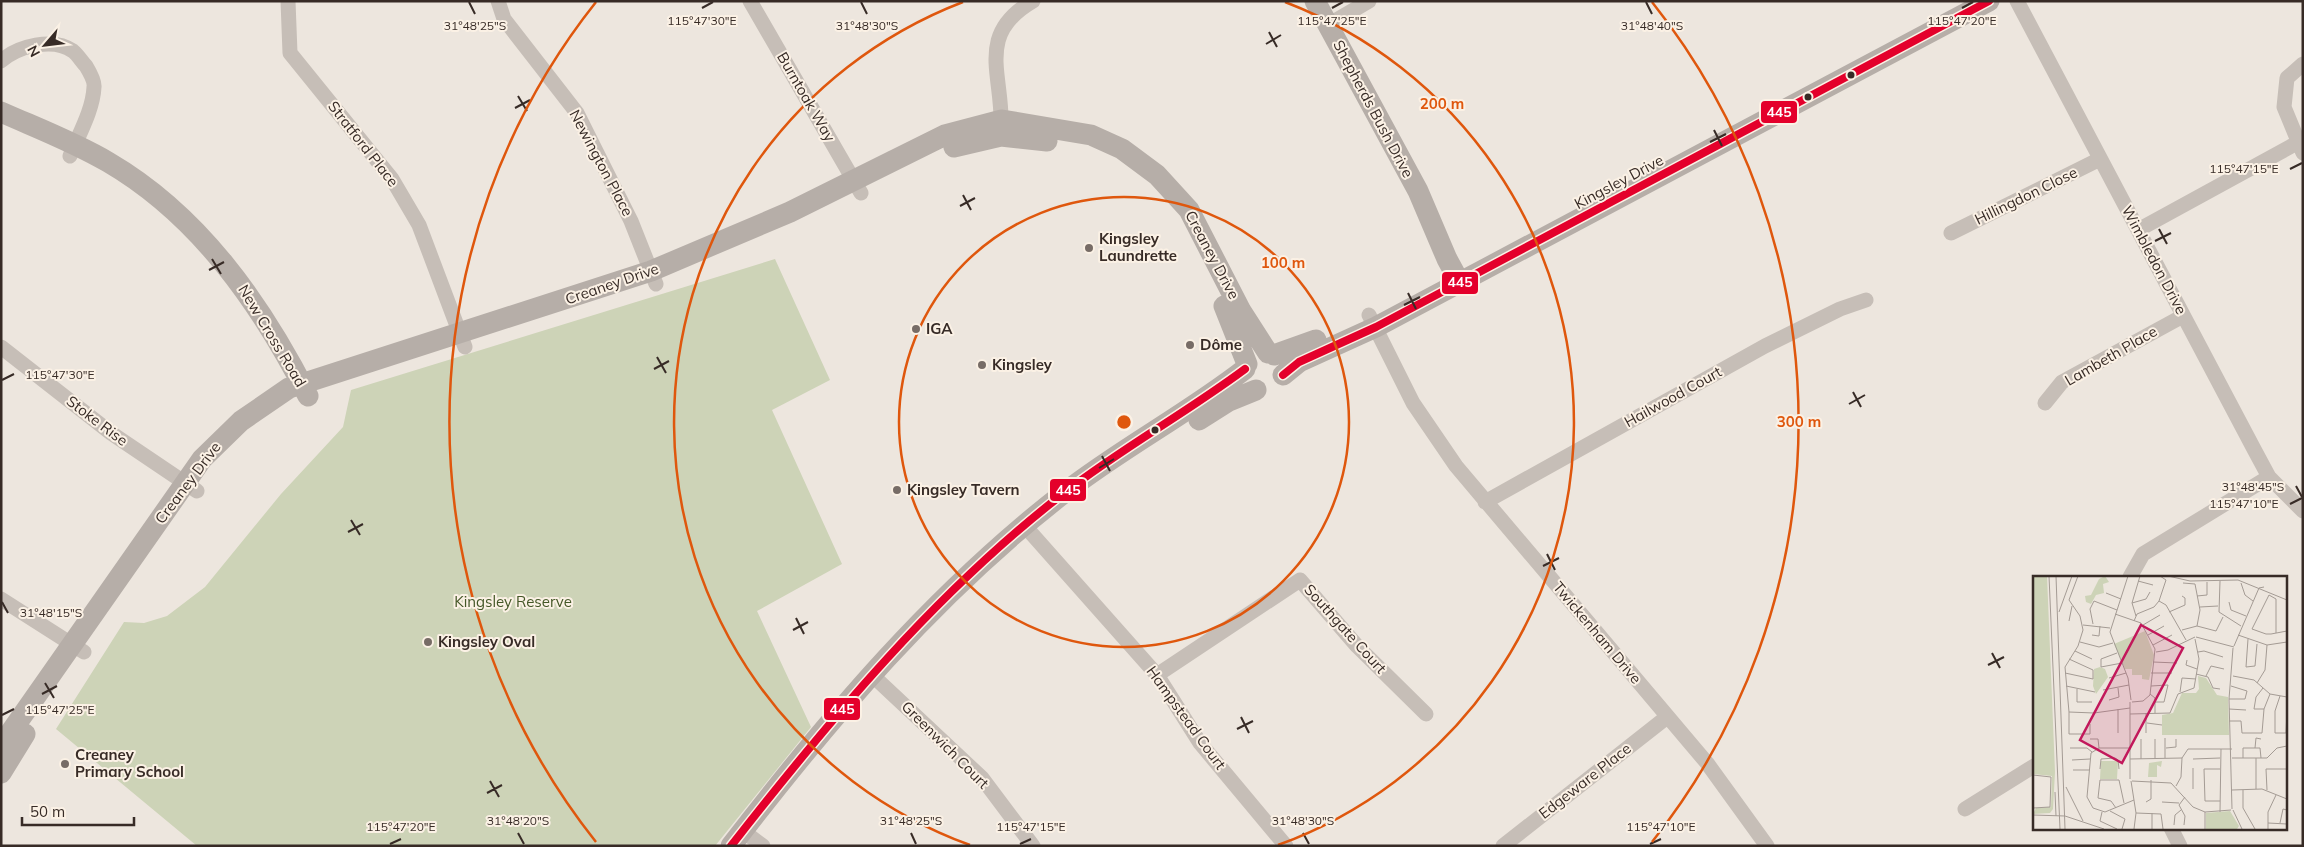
<svg xmlns="http://www.w3.org/2000/svg" width="2304" height="847" font-family="Mulish,sans-serif">
<style>
.green{fill:#cdd3b7}
.lines{fill:none;stroke-linecap:round;stroke-linejoin:round}
.street{stroke:#c6beb7;stroke-width:15}
.secondary{stroke:#b6aea8;stroke-width:21}
.bus-1-casing{stroke:#fbf1e5;stroke-width:11}
.bus-1{stroke:#e4002b;stroke-width:8}
.ticks{fill:none;stroke:#372b26;stroke-width:2}
.ring{fill:none;stroke:#df570d;stroke-width:2.5}
.bus-dot{fill:#372b26;stroke:#fbf1e5;stroke-width:2}
.poi-dot{fill:#776c66;stroke:#fbf1e5;stroke-width:2}
.labels{text-anchor:middle;stroke-width:4;stroke-linejoin:round;paint-order:stroke}
.street-label{font-size:15px;fill:#372b26;stroke:#fbf1e5}
.poi-label{font-size:15px;font-weight:bold;fill:#372b26;stroke:#fbf1e5;text-anchor:start}
.park-label{font-size:15px;fill:#445727;stroke:#fbf1e5}
.inset-road{fill:none;stroke:#a49b94;stroke-width:1}
.view{fill:#c2185b;fill-opacity:0.15;stroke:#c2185b;stroke-width:2.5}
.inset-edge{fill:none;stroke:#372b26;stroke-width:2.5}
.ticks-label{font-size:12px;text-anchor:middle;fill:#372b26;stroke:#fbf1e5;stroke-width:4;stroke-linejoin:round;paint-order:stroke}
.centre{fill:#df570d;stroke:#fbf1e5;stroke-width:2.5}
.ring-label{font-size:15px;text-anchor:middle;font-weight:bold;fill:#df570d;stroke:#fbf1e5;stroke-width:4;stroke-linejoin:round;paint-order:stroke}
.line-badge{stroke:#fbf1e5;stroke-width:2}
.badge-label{font-size:14px;text-anchor:middle;font-weight:bold;fill:#fff}
</style>
<rect width="100%" height="100%" fill="#ede6de"/>
<path class="green" d="M775,259l55,121 -58,30 70,154 -85,47 54,116 -96,119h-518l-141,-117 68,-107 20,1 23,-7 38,-29 76,-93 62,-67 8,-37z"/>
<g class="lines">
<path class="street" d="M288,1l2,52 102,126 27,46 46,122
M498,1l6,18 73,94 54,108 25,63
M750,1l111,192
M2017,1l238,450 14,26 34,34
M1328,25l41,-24
M1,61c17,-15 52,-24 72,-10 5,4 9,11 13,15 3,5 9,15 8,21 -1,23 -15,47 -24,69
M2303,64l-16,14 -3,29 19,46
M1001,129c3,-53 -27,-94 32,-128
M2138,230l159,-87
M1951,233l149,-74
M1369,315l44,88 43,63 251,297 60,83
M1,347l110,86 86,58
M2045,403l17,-21 121,-66
M1485,502l280,-156 75,-37 26,-9
M1024,525l133,150 43,68 86,103
M2130,577l13,-23 126,-77
M1,599l83,53
M871,674l111,104 51,68
M1157,675l143,-95 57,66 69,68
M1965,809l69,-43
M2171,828l9,18
M743,831l20,15
M1503,846l164,-129"/>
<path class="secondary" d="M1315,1l103,190 29,68 13,24
M1,112c36,16 73,30 107,50 91,53 153,142 200,234
M954,147l47,-11 46,5
M1224,306l23,58
M1274,355l42,-15
M1283,375l16,-13 77,-35 613,-326
M1199,420l30,-19 27,-11
M1,746l201,-287 39,-38 48,-33 362,-117 139,-59 155,-77 57,-15 89,15 31,14 35,26 32,35 52,101 27,42
M1,773l24,-39
M731,846c99,-129 204,-253 333,-353 58,-45 123,-79 181,-124"/>
<defs>
<path id="bus-1" d="M1283,375l16,-13 77,-35 613,-326
M731,846c100,-128 205,-254 333,-353 58,-45 122,-80 181,-124"/>
</defs>
<use href="#bus-1" class="bus-1-casing"/>
<use href="#bus-1" class="bus-1"/>
</g>
<path class="ticks" d="M469,2l6,12M861,2l6,12M1646,2l6,12M702,8l11,-6M1332,8l11,-6M1962,8l11,-6M1269,32l8,15M1266,44l15,-9M518,96l9,15M515,108l15,-8M1714,130l8,16M1710,142l16,-8M2290,169l12,-6M963,195l8,15M960,206l15,-8M2159,229l8,15M2155,241l16,-8M212,259l9,15M209,270l15,-8M1408,293l8,16M1404,305l16,-8M657,357l9,16M654,369l15,-8M2,380l12,-6M1853,392l8,15M1849,404l16,-9M1102,456l8,15M1099,468l15,-9M2296,486l6,11M2290,504l12,-6M351,520l9,15M348,532l15,-8M1547,554l8,16M1543,566l16,-8M2,602l6,11M796,618l8,16M793,630l15,-8M1992,653l8,15M1988,665l16,-8M45,683l9,15M42,694l15,-8M2,715l12,-6M1241,717l8,16M1237,729l16,-8M490,781l9,16M487,793l15,-8M518,833l6,11M911,833l5,11M1303,833l6,11M390,844l11,-5M1020,844l11,-5M1650,844l11,-5"/>
<g class="ring">
<circle cx="1124" cy="422" r="225"/>
<path d="M970 845A450 450 0 0 1 963 2M1285 2A450 450 0 0 1 1278 845"/>
<path d="M596 842A675 675 0 0 1 596 2M1652 2A675 675 0 0 1 1652 842"/>
</g>
<g class="bus-dot">
<circle cx="1851" cy="75" r="4.5"/>
<circle cx="1808" cy="97" r="4.5"/>
<circle cx="1155" cy="430" r="4.5"/>
</g>
<g class="poi-dot">
<circle cx="1089" cy="248" r="5"/>
<circle cx="916" cy="329" r="5"/>
<circle cx="1190" cy="345" r="5"/>
<circle cx="982" cy="365" r="5"/>
<circle cx="897" cy="490" r="5"/>
<circle cx="428" cy="642" r="5"/>
<circle cx="65" cy="764" r="5"/>
</g>
<g class="labels">
<g class="street-label">
<text transform="translate(806 97) rotate(60)" y="5">Burntoak Way</text>
<text transform="translate(1373 109) rotate(62)" y="5">Shepherds Bush Drive</text>
<text transform="translate(363 144) rotate(52)" y="5">Stratford Place</text>
<text transform="translate(601 163) rotate(62)" y="5">Newington Place</text>
<text transform="translate(1619 182) rotate(-28)" y="5">Kingsley Drive</text>
<text transform="translate(2026 196) rotate(-26)" y="5">Hillingdon Close</text>
<text transform="translate(1212 255) rotate(62)" y="5">Creaney Drive</text>
<text transform="translate(2154 260) rotate(62)" y="5">Wimbledon Drive</text>
<text transform="translate(612 284) rotate(-19)" y="5">Creaney Drive</text>
<text transform="translate(272 336) rotate(59)" y="5">New Cross Road</text>
<text transform="translate(2111 356) rotate(-30)" y="5">Lambeth Place</text>
<text transform="translate(1673 397) rotate(-29)" y="5">Hailwood Court</text>
<text transform="translate(97 421) rotate(37)" y="5">Stoke Rise</text>
<text transform="translate(188 483) rotate(-53)" y="5">Creaney Drive</text>
<text transform="translate(1345 629) rotate(48)" y="5">Southgate Court</text>
<text transform="translate(1597 633) rotate(50)" y="5">Twickenham Drive</text>
<text transform="translate(1186 718) rotate(54)" y="5">Hampstead Court</text>
<text transform="translate(945 745) rotate(45)" y="5">Greenwich Court</text>
<text transform="translate(1585 781) rotate(-38)" y="5">Edgeware Place</text>
</g>
<g class="poi-label">
<text x="1099" y="244">Kingsley<tspan x="1099" dy="17">Laundrette</tspan></text>
<text x="926" y="334">IGA</text>
<text x="1200" y="350">Dôme</text>
<text x="992" y="370">Kingsley</text>
<text x="907" y="495">Kingsley Tavern</text>
<text x="438" y="647">Kingsley Oval</text>
<text x="75" y="760">Creaney<tspan x="75" dy="17">Primary School</tspan></text>
</g>
<g class="park-label">
<text x="513" y="607">Kingsley Reserve</text>
</g>
</g>
<g transform="translate(2033 576)">
<rect width="254" height="254" fill="#ede6de"/>
<path d="M0,0h14l8,196 -2,37 -3,4 -17,1 3,-6 15,-1 1,-31 -19,-2zM72,0l4,6 -6,2 1,9 -8,2 -5,9 -5,-2 -1,-6 6,-1 8,-16zM112,55l9,24 -5,25 -7,-1v-4h-10v-6h-7l-11,-25zM67,91l5,2 3,8 -12,17 -3,-8 1,-17zM165,100l8,2 11,17 11,2 1,38h-67v-20l11,-2 9,-20h14l3,-4zM68,185h17l-1,18h-17zM129,185l-1,6 -4,-2v12h-9l1,-14zM197,235l9,15 -2,3h-31v-16z" fill="#cdd3b7"/>
<path class="inset-road" d="M16,0l11,253M23,0l9,253M95,0l-18,56 18,46 3,22M135,0l22,5 48,-1 49,20M105,5l15,4M187,5l-1,31 22,14M150,7l12,1 5,26 -3,16M208,7l4,12 8,6M73,17l15,6M164,20l10,-1v-13M126,25l7,4 20,35M196,26l2,8 15,6M99,27l14,-4 4,-7M167,31l18,-1M26,36l13,-36M136,36l16,-7v-7l-3,-2M82,38l26,9 14,26 -5,46 -7,6 -11,1M103,40l-4,-13 8,-27M36,45l3,-15M101,45l3,-7 17,-7 5,-6 7,-21 -6,-4M60,48l-3,-15 4,-8 23,9M50,49l27,3M110,49l17,-10M149,54l15,-4 19,5 7,-14M243,57v-34l-7,-4 -17,34 14,5h5l16,-3M59,59l7,1 1,-10M115,59l16,-9M205,59l29,10 20,-3M163,61l38,10M215,63l-2,28 9,-1 2,-22M47,66l19,5 14,-4M120,69l19,-10M201,70l25,-58 5,-1M42,75l17,8M123,76l12,-2 27,-13M165,76l6,-1 19,6M84,77l-16,6v8l21,-4M154,84l-1,5 11,4M120,86l24,1M32,97l28,6v-9l-24,-11M118,97h21M163,98l12,3 5,11 7,1M173,100l5,-10 13,3M200,100l21,4 16,14 17,3M76,102l17,-5M224,107l8,-13 2,-25M33,110l29,6M118,110l17,-1 -4,17h-9M230,112l-7,9 -2,12h10M44,113v13h15M70,114l26,-5M147,116l2,-14 14,1M117,118l5,4v15M247,120l-5,15v22h11l1,-22M196,123h16l2,-8 -16,-5M76,124l10,-3 -1,-9M97,126v77M196,133l17,1M36,136l-4,-45 13,-21 5,-16 -3,-14 -11,-16 9,-24M36,136l25,1 36,-5M36,136v22h21v-10M97,138l40,-1 8,-19 16,-6 5,-29 -4,-20M196,145h12l1,12h20l2,-24 6,-15M114,147l15,2M85,157v-24M113,157v-20M57,163h8l1,9M37,172h17l5,4M98,172h-32l-8,5 -4,44 6,11 12,4 29,-12M133,172l10,-1v-8M222,172l1,-10 5,1M122,182v-19M132,182v-20M199,182h35l10,-10 10,-2M210,182v-10h17l1,10M97,183l52,-1M108,183v-20M160,183l27,-1M39,184l18,-1M160,192v21M67,193l1,-10 14,-1 3,2 1,9M187,193h-16l1,32h15M40,194h16M0,199l18,2 -1,30 -17,1M98,205l5,32 -2,16M99,205l39,2 22,24 12,5 26,-2M143,210l5,-9 1,-19 6,-9h44M33,211l17,34M0,213v16M223,213v-31M199,214l30,-1 25,10M210,214v18l12,21M234,214l-1,-21h21M22,216l1,24M113,226l5,-3v-19M129,226l17,1M83,232l-5,-7 -13,-3 2,-18h19l5,23M199,233l-3,-110 4,-51M200,234l9,19M77,235l15,8 -3,10M69,236l-2,9 17,8M187,236l1,-63M103,237l25,1 2,15M119,237v16M0,239l32,1 39,13M235,247l19,1M247,247l3,-14 4,1M141,249l1,-10 6,-5M151,249l1,-9 -6,-11 6,-8M172,253v-17M235,253v-17l8,-17"/>
<path class="view" d="M108,49l42,23 -61,115 -42,-23z"/>
<rect width="254" height="254" class="inset-edge"/>
</g>
<g class="ticks-label">
<text x="702" y="25">115°47'30"E</text>
<text x="1332" y="25">115°47'25"E</text>
<text x="1962" y="25">115°47'20"E</text>
<text x="475" y="30">31°48'25"S</text>
<text x="867" y="30">31°48'30"S</text>
<text x="1652" y="30">31°48'40"S</text>
<text x="2244" y="173">115°47'15"E</text>
<text x="60" y="379">115°47'30"E</text>
<text x="2253" y="491">31°48'45"S</text>
<text x="2244" y="508">115°47'10"E</text>
<text x="51" y="617">31°48'15"S</text>
<text x="60" y="714">115°47'25"E</text>
<text x="518" y="825">31°48'20"S</text>
<text x="911" y="825">31°48'25"S</text>
<text x="1303" y="825">31°48'30"S</text>
<text x="401" y="831">115°47'20"E</text>
<text x="1031" y="831">115°47'15"E</text>
<text x="1661" y="831">115°47'10"E</text>
</g>
<circle cx="1124" cy="422" r="8" class="centre"/>
<g class="ring-label">
<text x="1442" y="109">200 m</text>
<text x="1283" y="268">100 m</text>
<text x="1799" y="427">300 m</text>
</g>
<g class="line-badge">
<rect x="1760" y="100" width="38" height="24" rx="5" fill="#e4002b"/>
<rect x="1441" y="271" width="38" height="24" rx="5" fill="#e4002b"/>
<rect x="1049" y="478" width="38" height="24" rx="5" fill="#e4002b"/>
<rect x="823" y="697" width="38" height="24" rx="5" fill="#e4002b"/>
</g>
<g class="badge-label">
<text x="1779" y="117">445</text>
<text x="1460" y="287">445</text>
<text x="1068" y="495">445</text>
<text x="842" y="714">445</text>
</g>
<rect width="2304" height="847" fill="none" stroke="#372b26" stroke-width="5"/>
<g transform="translate(45 45) rotate(242)" stroke="#fbf1e5" stroke-width="4" paint-order="stroke">
<path d="M0-4L9 19L0 12L-9 19Z" fill="#372b26"/>
<text y="-8" font-size="14" font-weight="bold" text-anchor="middle" fill="#372b26">N</text>
</g>
<path d="M22 817v8h112v-8" fill="none" stroke="#372b26" stroke-width="2.5"/>
<text x="30" y="817" font-size="15" fill="#372b26" stroke="#fbf1e5" stroke-width="4" paint-order="stroke">50 m</text>
</svg>
